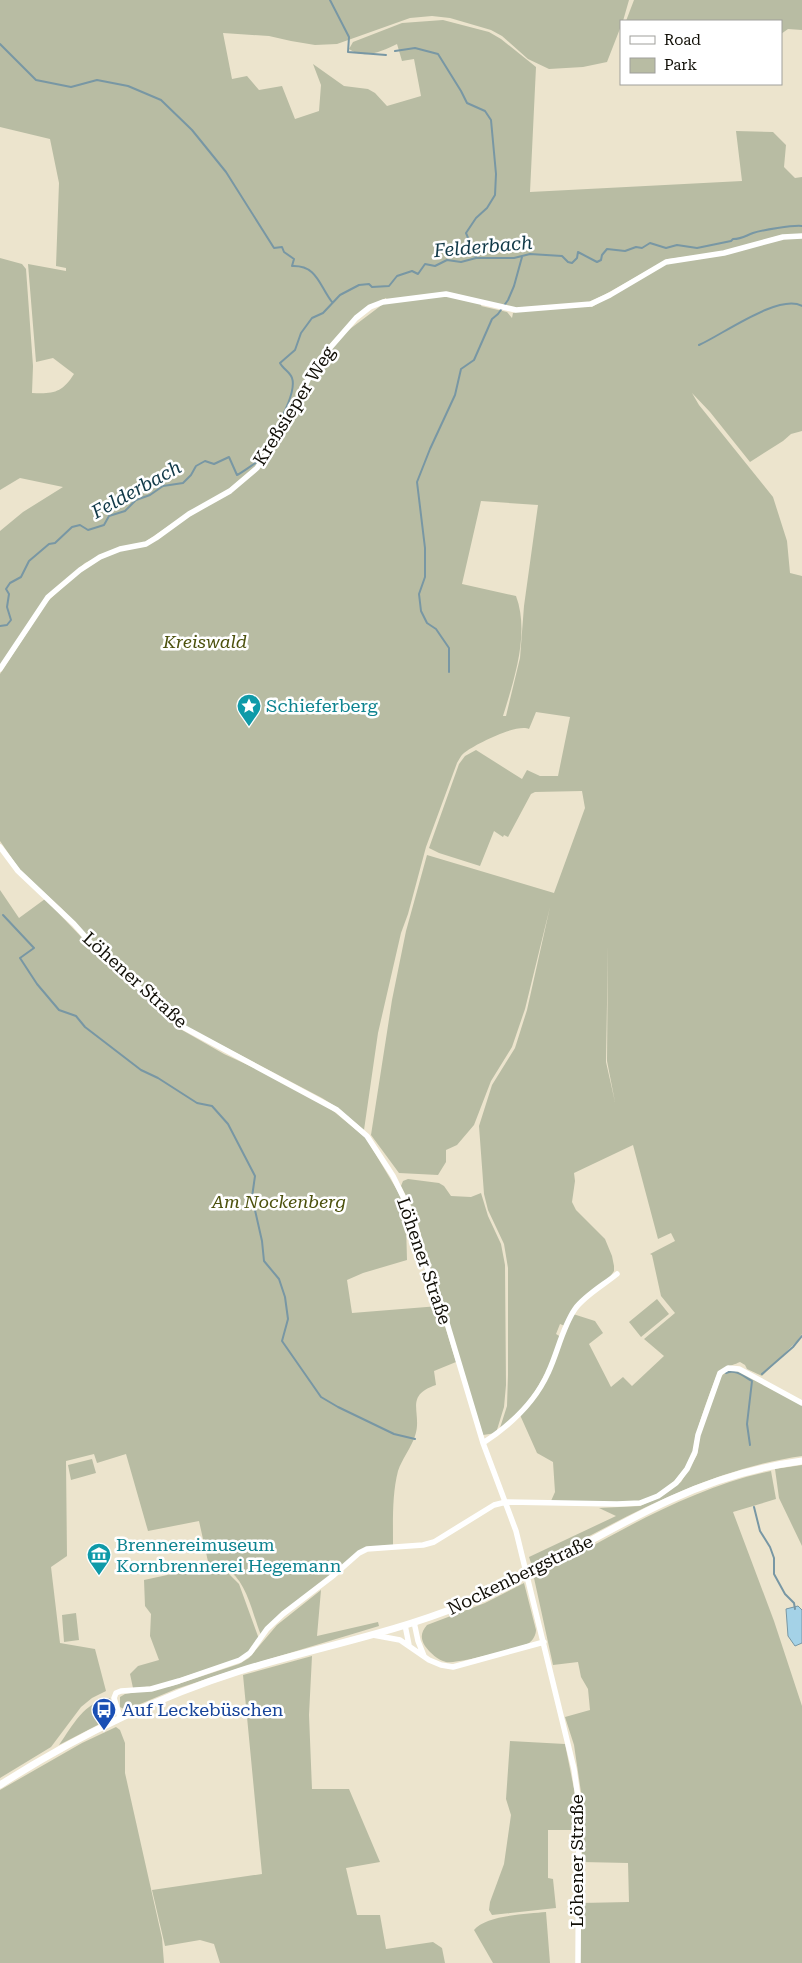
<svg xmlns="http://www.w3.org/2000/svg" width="802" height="1963" font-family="'Roboto Serif',serif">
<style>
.green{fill:#b8bca3;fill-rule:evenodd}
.water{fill:#a4d2e7;stroke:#7897a4}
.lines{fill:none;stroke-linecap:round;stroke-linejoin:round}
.stream{stroke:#7897a4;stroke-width:2}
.minor{stroke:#fff;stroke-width:5.5}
.major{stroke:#fff;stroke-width:7}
.labels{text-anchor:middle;stroke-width:5;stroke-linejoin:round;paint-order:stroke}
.street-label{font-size:18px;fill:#100e06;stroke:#fff}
.park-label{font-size:18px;font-style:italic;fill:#4c510d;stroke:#fff}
.culture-label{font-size:18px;fill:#0d838f;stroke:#fff;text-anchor:start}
.transit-label{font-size:18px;fill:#164399;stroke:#fff;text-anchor:start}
.water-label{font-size:19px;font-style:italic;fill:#113948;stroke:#fff}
</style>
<rect width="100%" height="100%" fill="#ece4cd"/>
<path class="green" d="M0,0h629l-6,21h-2v5l-14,36 -24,5 -34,2 -21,-10 -26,-23 -11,-6 -41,-12 -18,-2 -22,2 -73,26 -22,1 -24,-4 -22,-5 -46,-3 9,46 15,-3 12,14 23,-4 13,33 24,-8 2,-26 -8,-21 31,22 24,3 7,4 12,13 34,-10 -7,-37 -12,2 -5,-17c-14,7 -34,16 -48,5l4,-7 49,-19 41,-3 46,12 12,7 35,28 -6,125 212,-11 -6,-50 37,1 13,13 -2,22 11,11 7,-1v57l-28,3 -50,15 -56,7 -64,36 -20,9 8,3 67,-40 13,-6 46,-6 55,-16 29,-2v194l-11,3 -8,7 -33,21 -40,-50 -18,-19 7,12 74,92 14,44 3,32 12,3v758l-5,7 -35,35 -15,-7 -2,-4 -5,-3c-11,5 -17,4 -24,15 -7,18 -14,36 -19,55 -3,7 -2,15 -5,22 -8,22 -30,42 -53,47 -24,6 -63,1 -88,0l4,-9 -2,-30 -16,-9 -17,-38 26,-35 27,-66 22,7 8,12 -14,11 22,43 12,-10 9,9 32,-30 -20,-17 31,-26 -14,-17 -9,-41 -2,-1 25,-13 -4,-8 -13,6 -25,-94 -59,28 1,8 -3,21 4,8 29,29 7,17 2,10v5l-7,10 -31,24 -11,21 -5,-2 -4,10 5,3c-14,37 -30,69 -62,94l8,-25 1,-31v-107l-4,-24 -16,-34 -4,-16 -5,-68 13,-41 23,-37 12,-38 23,-103 -25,102 -13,38 -21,34 -17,44 -17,20 -11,5v12l-8,13 -39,-2 -28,-38 21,-135 14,-69 21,-76 127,38 31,-85 -3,-17 -47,1 -4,2 -23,43 -4,-2 -1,2 -9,-6 -14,35 -41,-13 -10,-5 30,-84 6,-8 11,-6 46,29 5,-9 13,6h18l12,-59 -34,-5 -7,17c-12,-6 -55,16 -65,24 -3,2 -5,7 -7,10l-31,84 -18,67 -7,19 -23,100 -14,97 -26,-22 -16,-10 -139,-73 -82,-75 -39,-41 -42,-39 -20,-29v-167l47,-72 33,-31 22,-13 23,-9 25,-5 40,-28 40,-23 25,-21 10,-10 30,-52 21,-44 26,-31 45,-34 -1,-3 -22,11 -39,40 -13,17 -19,43 -22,38 -8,13 -10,9 -34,28 -30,15 -44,30 -30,7 -30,14 -37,33 -48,72v-137l23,-19 40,-25 -43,-9 -20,12v-232l22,6 4,5 7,97 -1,27c21,1 30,0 42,-19l-21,-16 -17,4 -8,-98 38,7v-3l-10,-2 3,-83 -9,-44 -50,-12zM483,301l32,7 20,-1 -22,6 -1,5 -5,-6 -26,-6zM481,501l57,4 -14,101 -4,52 -14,58h-3c11,-36 27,-83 13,-120l-54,-12zM608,945l-1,116 8,41 -9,-40z
M634,0h168v30l-14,-1 -7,5v-13h-155z
M0,890l19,28 26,-19 43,45 94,86 42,24 56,26 52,30 34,28 31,52 17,34h-8l1,36 -44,13 -16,7 5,33 87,-7 17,56 -22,9 2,14c-33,11 -13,28 -21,51 -4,12 -13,23 -17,35 -6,23 -5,50 -5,74l-26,2 -106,88c-8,-19 -13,-49 -30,-63l1,-2 -9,-2 16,16 20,55 -11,13 -10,7 -82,27 -23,2 -3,-14 8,-8 21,-6 -9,-24 1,-22 -6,-8 -1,-26 65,-14 -10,-45 -51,10 -22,-77 -29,9 -3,-9 -28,7 1,95 -16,11 9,76 35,6 11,42 -14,7 -11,9 -30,40 -51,31z
M408,1179l31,4 5,3 7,10 20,1 10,-4 7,23 13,28 4,21 1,120 -2,22 -8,26 -13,2 -54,-169 -13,-51 -15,-29 2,-5z
M657,1299l12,15 -28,23 -12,-15z
M726,1371h12l64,34v51c-98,14 -183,65 -270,110l-3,-9 87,-41 -17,-8 41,-2 22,-10 19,-14 16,-27 3,-20 21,-58z
M92,1459l4,14 -25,7 -3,-15z
M802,1465v81l-23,-48 -4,-29z
M771,1471l5,28 -43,13 41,109 28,85v257h-222l1,-60 48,-1 -1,-39 -46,-1 -1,-70 -7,-47 -9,-28 25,-7 -2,-21 -7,-12 -3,-15 -25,3 -19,-87c74,-40 154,-90 237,-107z
M524,1583l12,47c0,5 -3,10 -7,13 -9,5 -73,21 -83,19 -8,-2 -16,-9 -21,-16 -5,-8 -4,-14 2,-21l58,-22z
M321,1590l-4,46 61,-14 1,4 -139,42 -64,21 -50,21 -6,-3v-10l5,-3 47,-8 67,-22 10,-6 28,-33z
M76,1613l3,27 -15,2 -2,-27z
M312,1656l-3,59 3,74h37l31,73 -34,6 11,47h23l6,34 47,-7 9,6 3,15h-225l-6,-19 -14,-4 -35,6 -13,-56 110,-16 -19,-199z
M110,1698l5,18 -56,29c14,-20 25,-43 51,-47z
M116,1727l4,3 5,13v30l37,165 2,25h-164v-173l82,-47z
M510,1741l55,3 12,60v26h-29v48l5,1 3,29 -64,7 -3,-5 1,-8 14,-38 7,-49 -5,-16z
M546,1912l4,51h-57l-19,-33c12,-15 53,-16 72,-18z"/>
<path class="water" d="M798,1606l4,4v33l-7,3 -7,-10 -2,-27z"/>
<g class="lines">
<path class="stream" d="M330,0l19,37 -1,15 38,3
M0,44l36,36 35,7 26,-7 31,6 33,14 31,30 34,42 48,76 8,-1 2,5 10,7 -2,7c25,-1 27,19 40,36
M395,51l20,-3 23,6 23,37 6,12 18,8 6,9 5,54 -1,21 -8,13 -11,10 -10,15 10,24
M699,345c23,-10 80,-52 103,-39
M265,452c6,-17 33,-57 27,-74 -2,-6 -9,-9 -12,-15l15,-13 6,-17 11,-15 11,-5 17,-18 19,-10 10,-1 3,3 17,-1 8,-10 15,-5 6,3 7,-10 10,2 12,-6 14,2 15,-4h38l16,-4 32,2 6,6 4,1 5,-5 1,-6 19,10 4,-2 1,-5 5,-6 18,2 11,-4 6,1 8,-5 16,5 11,-3 20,3 34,-7 2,-2c9,0 12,-3 20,-6 9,-3 40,-8 49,-7
M0,626l7,-1 4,-5 -4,-13 2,-13 -3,-5 4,-6 11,-6 8,-16 20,-17 6,-1 17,-16 8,-2 8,5 16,-5 5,-9 16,-5 11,-11 14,-5 13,-9 20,-3 8,-8 5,-9 9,-5 9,3 15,-7 8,18c3,-1 18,-12 23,-15
M449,672v-24l-13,-19 -9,-6 -6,-12 -2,-17 6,-17v-29l-8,-66 13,-33 25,-54 6,-26 13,-9 18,-41 6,-5 10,-14 6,-14 8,-29
M3,915l31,33 -14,10 17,26 22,26 17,6 9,11 56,43 17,8 39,25 15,3 16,18 27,52 -3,21 10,44 2,20 15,18 6,18 3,22 -6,22 39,56 17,10 56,27 21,5
M726,1373c10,-4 17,3 26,8l-5,43 3,21
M762,1374l31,-27 9,-11
M754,1507l6,24 10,16 4,11v16l11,20 9,9 1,6"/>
<path class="minor" d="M0,669l48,-72 32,-27 20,-13 20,-8 26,-5 10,-6 33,-24 41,-23 27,-23 14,-20 22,-37 22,-46 41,-47 14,-11 13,-5 63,-8 70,16 75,-6 19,-9 56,-33 58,-9 59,-16 19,-1
M0,847l18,24 56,53 25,28 84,75 154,83 30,26 26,40 20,41 14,50 20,56 36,120 33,88 58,238 5,35 -1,159
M483,1443c26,-17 52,-41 65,-70 10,-21 14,-45 27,-64 9,-13 30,-25 42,-35
M414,1622l4,19 6,15
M405,1625l4,20
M373,1635l27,5 29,20 12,5 12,2 91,-25
M120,1717l-6,-19 2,-5 5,-2 30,-2 28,-8 61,-21 10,-7 17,-24 16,-15 51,-39 25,-22 8,-4 56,-4 11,-3 60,-37 12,-3 111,2 23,-1 18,-7 18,-13 11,-14 8,-17 3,-17 22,-62 8,-5 11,1 63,34"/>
<path class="major" d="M0,1785c75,-48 155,-87 240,-114 74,-23 151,-37 222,-66 73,-29 139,-74 210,-106 41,-19 86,-32 130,-38"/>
</g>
<defs>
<symbol id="sight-pin" viewBox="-11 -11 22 30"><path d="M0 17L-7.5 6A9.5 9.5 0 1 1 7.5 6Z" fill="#0f9aa8" stroke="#fff"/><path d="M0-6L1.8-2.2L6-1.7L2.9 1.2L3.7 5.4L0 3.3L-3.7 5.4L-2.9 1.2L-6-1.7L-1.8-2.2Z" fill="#fff"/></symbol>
<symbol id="museum-pin" viewBox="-11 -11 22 30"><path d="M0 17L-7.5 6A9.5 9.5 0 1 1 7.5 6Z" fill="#0f9aa8" stroke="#fff"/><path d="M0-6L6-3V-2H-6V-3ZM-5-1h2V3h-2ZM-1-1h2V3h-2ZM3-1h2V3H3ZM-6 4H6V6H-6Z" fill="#fff"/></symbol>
<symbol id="bus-pin" viewBox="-11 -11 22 30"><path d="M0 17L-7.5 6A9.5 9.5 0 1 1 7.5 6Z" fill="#1a4fb4" stroke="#fff"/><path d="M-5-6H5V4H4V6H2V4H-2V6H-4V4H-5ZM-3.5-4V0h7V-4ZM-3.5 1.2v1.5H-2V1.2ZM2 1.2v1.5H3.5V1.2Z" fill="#fff"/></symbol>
</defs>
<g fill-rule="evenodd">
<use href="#sight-pin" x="235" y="692" width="28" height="38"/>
<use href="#museum-pin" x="85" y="1541" width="28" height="38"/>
<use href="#bus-pin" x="90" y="1696" width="28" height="38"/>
</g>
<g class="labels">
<g class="street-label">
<text transform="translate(294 406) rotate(-58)" y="6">Kreßsieper Weg</text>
<text transform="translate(135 980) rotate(42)" y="6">Löhener Straße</text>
<text transform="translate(424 1261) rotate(71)" y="6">Löhener Straße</text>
<text transform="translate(520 1575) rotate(-26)" y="6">Nockenbergstraße</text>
<text transform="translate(577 1861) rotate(-90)" y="6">Löhener Straße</text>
</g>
<g class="park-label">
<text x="205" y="648">Kreiswald</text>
<text x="279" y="1208">Am Nockenberg</text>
</g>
<g class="culture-label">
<text x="266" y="712">Schieferberg</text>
<text x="116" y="1551">Brennereimuseum<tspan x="116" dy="21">Kornbrennerei Hegemann</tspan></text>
</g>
<g class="transit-label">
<text x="122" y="1716">Auf Leckebüschen</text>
</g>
<g class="water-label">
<text transform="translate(483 246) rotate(-5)" y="7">Felderbach</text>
<text transform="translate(136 489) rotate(-29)" y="7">Felderbach</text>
</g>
</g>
<rect x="620" y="20" width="162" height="65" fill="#ffffff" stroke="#9f9f9b"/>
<rect x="630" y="36" width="25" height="8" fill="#ffffff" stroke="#9f9f9b"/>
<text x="664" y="45" font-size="15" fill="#100e06">Road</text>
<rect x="630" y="58" width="25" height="15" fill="#b8bca3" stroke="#9f9f9b"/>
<text x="664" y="70" font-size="15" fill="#100e06">Park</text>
</svg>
